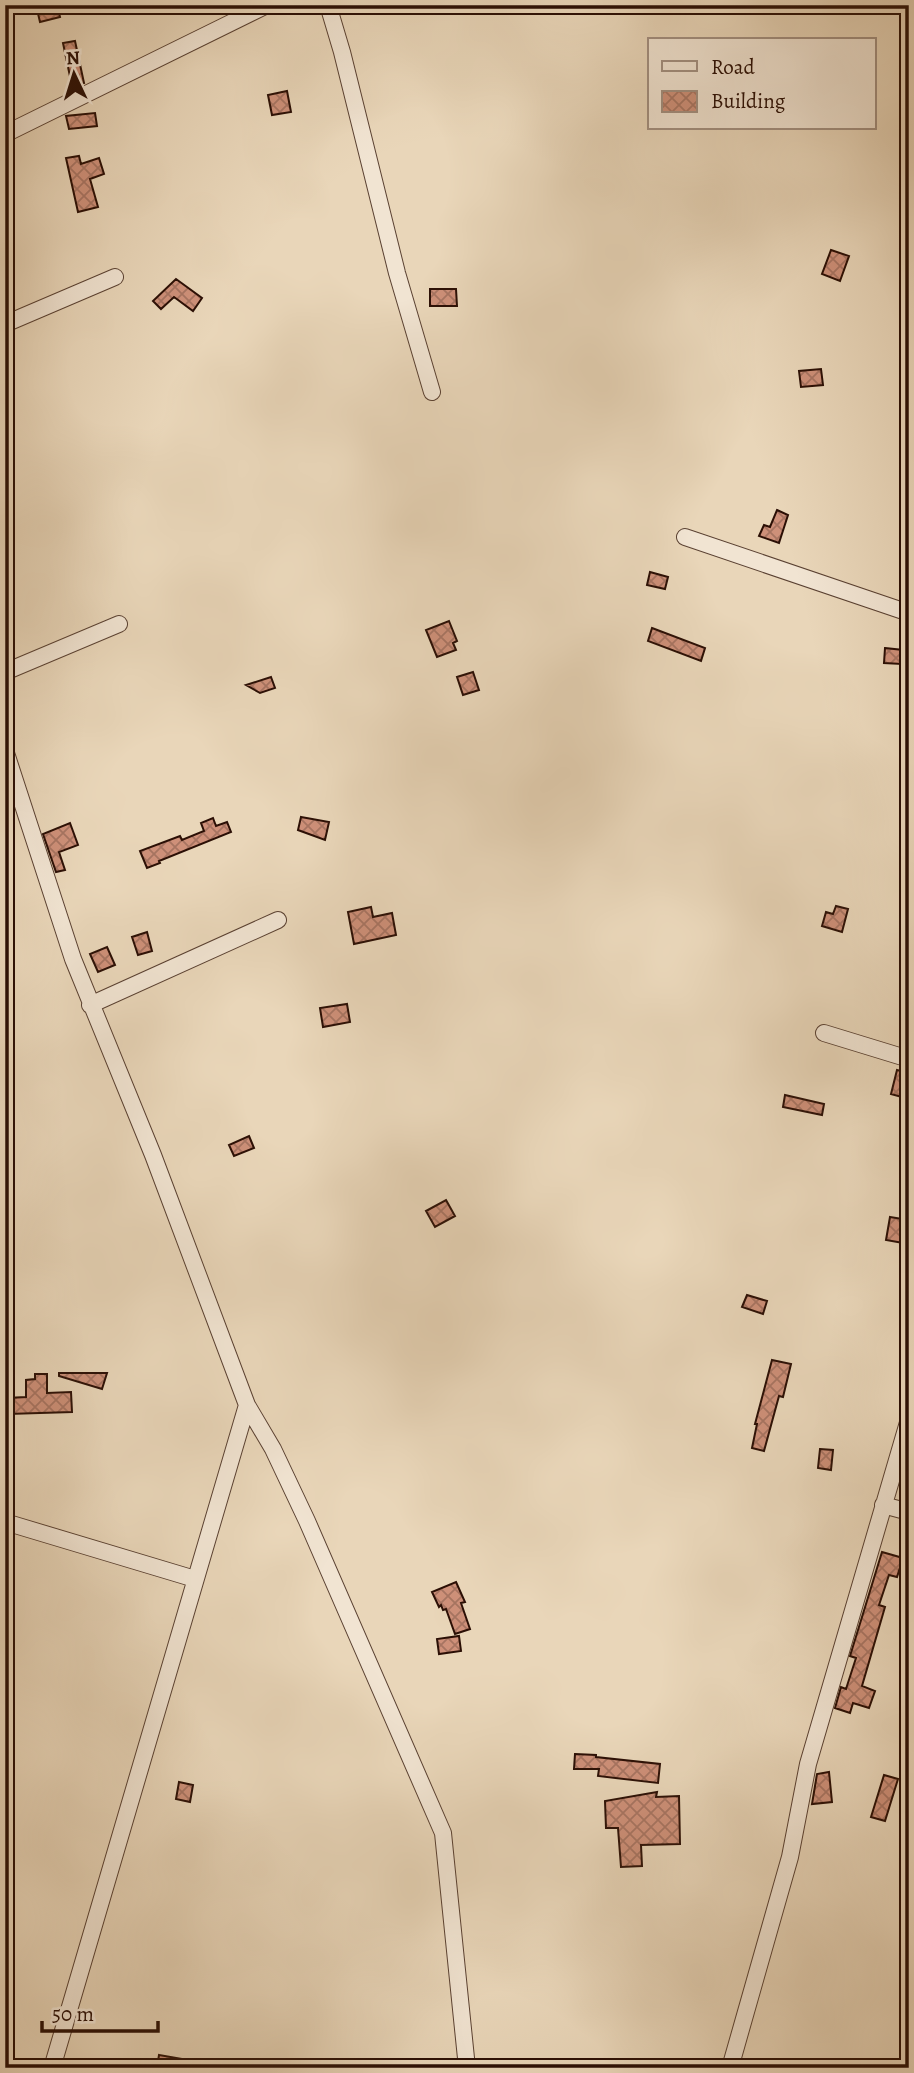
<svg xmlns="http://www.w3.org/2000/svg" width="914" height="2073" font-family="Alegreya,serif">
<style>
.building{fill:url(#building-cross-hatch);stroke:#2b0f05;stroke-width:2}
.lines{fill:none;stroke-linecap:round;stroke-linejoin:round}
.street-casing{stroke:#5a4132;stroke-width:18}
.street{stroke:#f1e4d2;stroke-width:16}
</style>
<defs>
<pattern id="building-cross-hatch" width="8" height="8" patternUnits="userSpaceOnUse" patternTransform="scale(1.75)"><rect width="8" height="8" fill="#ce9079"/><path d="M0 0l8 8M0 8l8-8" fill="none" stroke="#a77461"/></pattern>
</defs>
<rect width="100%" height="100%" fill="#e9d6b9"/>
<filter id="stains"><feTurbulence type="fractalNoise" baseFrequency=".00286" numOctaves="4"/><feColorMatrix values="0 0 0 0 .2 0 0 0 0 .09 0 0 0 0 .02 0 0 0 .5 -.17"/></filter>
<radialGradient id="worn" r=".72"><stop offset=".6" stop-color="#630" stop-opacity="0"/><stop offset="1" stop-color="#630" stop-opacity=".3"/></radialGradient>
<path class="building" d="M36,5h21l3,12 -20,5z
M75,41l9,42 -12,3 -9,-43z
M287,91l4,21 -19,3 -4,-20z
M95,113l2,13 -28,3 -3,-13z
M79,156l2,8 18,-6 5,16 -14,5 8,28 -20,5 -12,-54z
M831,250l18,6 -9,25 -18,-7z
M176,279l26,19 -9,13 -19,-14 -13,12 -8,-8z
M430,289h26l1,17h-27z
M821,369l2,16 -22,2 -2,-16z
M777,510l11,5 -9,28 -20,-7 5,-11 6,2z
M650,572l18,5 -3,12 -18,-4z
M449,621l8,20 -4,2 3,7 -19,7 -11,-27z
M652,628l53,20 -4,13 -53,-20z
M885,648l18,2 -1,14 -18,-1z
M473,672l6,18 -16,5 -6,-18z
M271,677l4,11 -15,5 -14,-8z
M301,817l28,5 -4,18 -27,-10z
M213,818l3,8 11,-4 4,10 -72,29 1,2 -13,5 -7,-17 40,-15 2,4 22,-9 -3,-8z
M70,823l8,22 -19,7 6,18 -9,2 -13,-38z
M836,906l12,3 -6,23 -20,-6 4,-14 7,2z
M371,907l2,10 19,-4 4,22 -42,9 -6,-32z
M147,932l5,19 -14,4 -6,-18z
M107,947l8,18 -17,7 -8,-18z
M347,1004l3,18 -27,5 -3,-19z
M897,1070l12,3v26l-18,-5z
M785,1095l39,9 -2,11 -39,-8z
M249,1136l5,12 -20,8 -5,-11z
M446,1200l9,16 -20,11 -9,-16z
M890,1217l19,3v24l-23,-4z
M747,1295l20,6 -4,13 -21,-7z
M772,1360l19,4 -8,33 -4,-1 -15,55 -12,-3 5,-24h-2z
M59,1373h48l-5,16 -43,-13z
M35,1374h12v19l24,-1 1,20 -64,2 -1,-16 19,-1v-17l9,-1z
M820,1449l13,1 -2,20 -13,-2z
M882,1552l21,6 -6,19 -8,-2 -10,30 6,2 -23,79 13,5 -6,17 -16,-5 -3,10 -15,-5 6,-21 5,2 10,-31 -6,-2z
M456,1582l9,20 -4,1 9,26 -15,5 -9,-25 -3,1 -2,-5 -2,2 -7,-15z
M459,1636l2,15 -22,3 -2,-15z
M575,1754l21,1v2l64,7 -2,19 -60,-7 1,-7h-25z
M829,1772l3,30 -20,2 5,-30z
M884,1775l14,4 -13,42 -14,-4z
M179,1782l14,3 -3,17 -14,-3z
M657,1792l-1,5 23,-1 1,48 -39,1 1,21 -21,1 -3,-39h-12l-1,-27z
M159,2055l35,6v7h-37z"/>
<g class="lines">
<defs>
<path id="street" d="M328,5l14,47 55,221 35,119
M5,134l262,-129
M5,324l110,-47
M685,537l224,76
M5,672l114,-48
M5,750l68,209 80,196 94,250 26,44 34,72 136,312 24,235
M90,1005l188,-85
M824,1033l85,26
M883,1505l26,7
M5,1522l190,57
M52,2068l195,-663
M730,2068l60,-211 18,-93 101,-345"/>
</defs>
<use href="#street" class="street-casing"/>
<use href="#street" class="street"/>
</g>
<rect width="914" height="2073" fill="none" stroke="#e9d6b9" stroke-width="28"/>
<rect x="7" y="7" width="900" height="2059" fill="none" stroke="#2b0f05" stroke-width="3.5"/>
<rect x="14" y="14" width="886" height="2045" fill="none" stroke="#2b0f05" stroke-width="2"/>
<rect x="648" y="38" width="228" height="91" fill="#f1e4d2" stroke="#a28f80" stroke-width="2"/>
<rect x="662" y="61" width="35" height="10" fill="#f1e4d2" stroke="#a28f80" stroke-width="2"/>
<text x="711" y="74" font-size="21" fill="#2b0f05">Road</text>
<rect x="662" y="91" width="35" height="21" fill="url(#building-cross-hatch)" stroke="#a28f80" stroke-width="2"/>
<text x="711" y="108" font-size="21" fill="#2b0f05">Building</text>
<g transform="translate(74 74) rotate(356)" stroke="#f1e4d2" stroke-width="5" paint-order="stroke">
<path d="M0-5L12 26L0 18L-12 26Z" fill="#2b0f05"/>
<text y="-10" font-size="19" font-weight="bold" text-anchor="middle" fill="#2b0f05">N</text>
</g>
<path d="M42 2021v10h116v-10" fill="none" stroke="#2b0f05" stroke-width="3.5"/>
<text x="52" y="2021" font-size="21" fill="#2b0f05" stroke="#f1e4d2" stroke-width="5" paint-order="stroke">50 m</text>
<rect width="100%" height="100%" filter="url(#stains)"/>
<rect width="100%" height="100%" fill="url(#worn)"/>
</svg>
